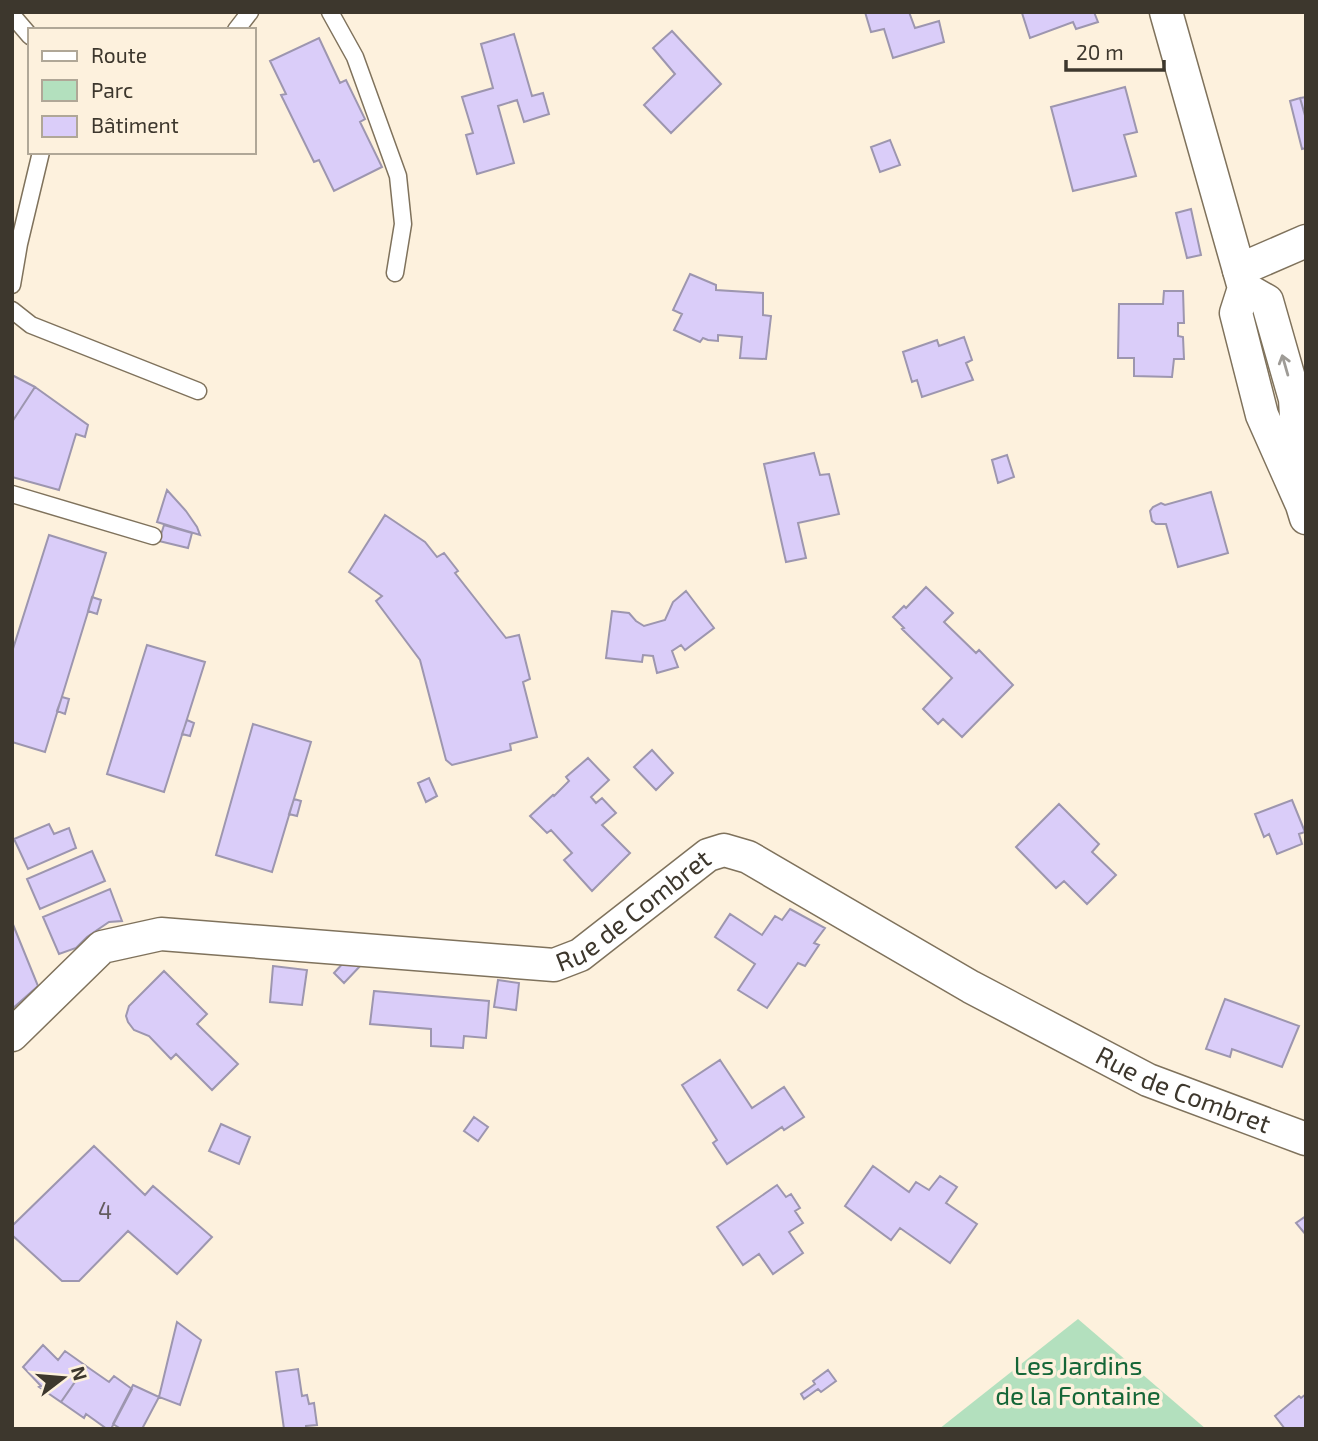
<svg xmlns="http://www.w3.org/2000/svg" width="1318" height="1441" font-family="'Exo 2',sans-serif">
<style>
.green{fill:#b3e0be}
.building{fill:#dacdf9;stroke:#9d96af;stroke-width:2}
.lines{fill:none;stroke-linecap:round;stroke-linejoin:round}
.service-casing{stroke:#7f725c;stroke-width:19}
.minor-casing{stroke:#7f725c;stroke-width:35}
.service{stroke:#fff;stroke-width:16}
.minor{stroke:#fff;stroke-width:32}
.oneway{stroke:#9e9b96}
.labels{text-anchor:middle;stroke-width:7;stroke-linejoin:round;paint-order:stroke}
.number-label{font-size:23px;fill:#645c60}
.street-label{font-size:26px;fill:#3d372d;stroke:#fdf1dd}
.park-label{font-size:26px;fill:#156637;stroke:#fdf1dd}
</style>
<rect width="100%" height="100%" fill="#fdf1dd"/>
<path class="green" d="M1078,1319l128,110h-267z"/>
<path class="building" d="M865,12h44l6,16 24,-7 5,21 -51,16 -9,-29 -13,3z
M1094,12l4,10 -22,7 -3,-7 -43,16 -8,-25z
M672,31l49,53 -50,49 -27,-28 31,-31 -22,-26z
M514,34l18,62 11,-3 6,21 -25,8 -7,-22 -19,6 16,57 -37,11 -11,-39 7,-2 -11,-36 31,-9 -12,-44z
M319,38l21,45 6,-3 19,39 -5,3 22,45 -48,24 -15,-31 -5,2 -33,-67 5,-1 -16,-33z
M1125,87l12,45 -13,3 12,41 -63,15 -22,-84z
M1306,97v22l-6,-21z
M1300,98l6,21v29l-4,1 -12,-48z
M890,140l10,25 -20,7 -9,-25z
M1191,209l10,46 -14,3 -11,-45z
M690,274l26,11v5l47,3v22l8,1 -5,43 -26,-1 2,-21 -24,-2v6l-10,-1 -5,-2 -3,4 -26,-12 8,-16 -9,-4z
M1164,291h19l1,32h-6v13l5,1 1,22h-10l-2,18 -38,-1v-18h-16l1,-54h44z
M964,337l8,23 -6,3 7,17 -51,17 -5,-17 -5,2 -9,-30 34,-12 2,6z
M12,375l23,12 -23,35z
M35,387l53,38 -3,12 -9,-3 -17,56 -47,-13v-55z
M814,453l6,22 9,-1 10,40 -41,9 8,35 -20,4 -22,-98z
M1007,455l7,22 -16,6 -6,-23z
M167,490l19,21 11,16 3,8 -43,-13z
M1211,492l17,61 -50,14 -12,-43h-10l-4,-3 -2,-10 3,-4 8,-4 4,2z
M385,515l40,27 12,15 7,-4 14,18 -3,2 51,65 13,-3 11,44 -7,3 14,55 -27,7 1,6 -59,15 -6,-5 -26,-100 -44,-59 6,-5 -33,-24z
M164,525l28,8 -4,15 -29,-7z
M49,535l57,18 -61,199 -33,-10v-90z
M926,587l27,26 -9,9 32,31 3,-3 34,35 -51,52 -19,-18 -5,5 -15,-15 29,-31 -50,-49 2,-1 -11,-11 11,-11 2,2z
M686,591l28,37 -29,22 -4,-5 -9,6 6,16 -21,6 -4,-17 -10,-1 -1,7 -36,-4 6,-47 17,2 7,8 8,5 21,-6 8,-18z
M92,597l9,3 -4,14 -9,-3z
M147,645l58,17 -41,130 -57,-18z
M62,697l7,2 -4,15 -8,-3z
M187,720l7,3 -4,13 -8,-2z
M253,724l58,18 -39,130 -56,-17z
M652,750l21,23 -17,17 -22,-23z
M588,758l21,22 -18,17 5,6 6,-5 14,15 -14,12 28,28 -38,38 -28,-31 8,-7 -21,-23 -4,3 -17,-17 23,-21 1,1 15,-15 -3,-4z
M429,778l8,18 -11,6 -8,-19z
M294,799l7,2 -4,15 -8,-2z
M1292,800l13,32 -6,2 3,10 -25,10 -8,-20 -5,3 -9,-23z
M1059,804l40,40 -7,8 24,23 -29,29 -23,-23 -8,7 -40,-41z
M49,824l5,10 15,-6 7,20 -48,21 -14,-30z
M92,851l13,30 -65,28 -13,-30z
M110,889l12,32 -13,1 -22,15 -11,11 -17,6 -16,-37z
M790,909l35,19 -11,15 5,2 -14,21 -7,-3 -31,45 -29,-18 17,-26 -40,-27 15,-23 32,21 13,-19 7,4z
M12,922l26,64 -26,23z
M345,961l18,2 -19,20 -10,-10z
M273,966l34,4 -5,35 -32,-3z
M164,971l43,43 -10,10 41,40 -26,26 -36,-36 -5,5 -22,-23 -15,-6 -6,-8 -2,-6 3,-10z
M498,980l21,3 -3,27 -22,-3z
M374,991l115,10 -3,37 -22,-2 -1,12 -32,-2v-17l-61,-5z
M1225,999l74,27 -17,41 -50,-18 -2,8 -24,-8z
M720,1060l32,48 32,-21 20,30 -20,13 -2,-3 -55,37 -14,-21 4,-3 -35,-55z
M474,1117l14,10 -10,14 -14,-10z
M221,1124l29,13 -11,27 -30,-13z
M94,1146l51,49 8,-9 59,51 -35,37 -49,-43 -49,50h-17l-50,-46v-9z
M873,1166l36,26 7,-10 13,8 11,-14 17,11 -11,16 31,21 -27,39 -50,-35 -9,12 -46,-34z
M777,1185l9,12 5,-3 9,14 -5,3 8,12 -14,9 14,21 -30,21 -14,-20 -16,11 -26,-38z
M1306,1216v19l-10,-12z
M177,1322l24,18 -21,65 -21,-8z
M43,1345l15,15 7,-9 21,15 -25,36 -22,-15 2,-1 -18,-19z
M86,1366l23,16 5,-6 18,13 -21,40h-4l-21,-15 -2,4 -23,-16z
M298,1369l4,27 5,-1 2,9 5,-1 3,22 -11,1v3h-22l-8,-57z
M828,1370l8,11 -15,11 -3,-3 -14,10 -3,-5 14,-10 -2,-3z
M133,1385l26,12 -17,32h-21l-8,-5z
M1306,1394v35h-21l-10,-13 24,-20 2,2z"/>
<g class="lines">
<defs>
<path id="service" d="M330,12l25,45 43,119 5,48 -8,49
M12,15l18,21
M236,30l14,-18
M12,285l7,-41 22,-92
M12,310l19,15 167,66
M12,494l141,42"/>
<g id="minor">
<path d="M1166,12l78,276 -8,25 26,102 40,90 4,13"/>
<path d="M1239,270l67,-29"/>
<path d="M1244,288l23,13 28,98 5,84"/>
<path id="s1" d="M12,1035l90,-88 59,-13 393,31 26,-10 128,-100 16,-5 24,7 223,130 177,93 158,59"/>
</g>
</defs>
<use href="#service" class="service-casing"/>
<use href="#minor" class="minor-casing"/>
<use href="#service" class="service"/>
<use href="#minor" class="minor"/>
</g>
<defs><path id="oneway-shaft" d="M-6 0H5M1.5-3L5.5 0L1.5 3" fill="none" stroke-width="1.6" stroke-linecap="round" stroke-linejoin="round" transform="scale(1.75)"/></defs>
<use class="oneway" href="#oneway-shaft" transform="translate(1285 365) rotate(-106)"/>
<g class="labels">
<g class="number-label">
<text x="105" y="1219">4</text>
</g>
<g class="street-label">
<text dy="9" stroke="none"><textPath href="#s1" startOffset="677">Rue de Combret</textPath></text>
<text dy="9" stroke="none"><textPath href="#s1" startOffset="1307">Rue de Combret</textPath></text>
</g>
<g class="park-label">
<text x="1078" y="1375">Les Jardins<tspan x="1078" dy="30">de la Fontaine</tspan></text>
</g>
</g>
<rect width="1318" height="1441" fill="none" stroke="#3d372d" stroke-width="28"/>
<rect x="28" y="28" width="228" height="126" fill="#fdf1dd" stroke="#b0a797" stroke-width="2"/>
<rect x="42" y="51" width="35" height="10" fill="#ffffff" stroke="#b0a797" stroke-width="2"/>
<text x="91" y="63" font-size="21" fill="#3d372d">Route</text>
<rect x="42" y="80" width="35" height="21" fill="#b3e0be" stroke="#b0a797" stroke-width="2"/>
<text x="91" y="98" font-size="21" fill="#3d372d">Parc</text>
<rect x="42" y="116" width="35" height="21" fill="#dacdf9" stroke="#b0a797" stroke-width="2"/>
<text x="91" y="133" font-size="21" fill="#3d372d">Bâtiment</text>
<g transform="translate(63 1378) rotate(74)" stroke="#fdf1dd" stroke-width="5" paint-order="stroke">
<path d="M0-5L12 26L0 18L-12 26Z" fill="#3d372d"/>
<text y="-10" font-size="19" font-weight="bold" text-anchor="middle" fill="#3d372d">N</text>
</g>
<path d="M1066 60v10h98v-10" fill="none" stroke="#3d372d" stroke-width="3.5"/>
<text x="1076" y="60" font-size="21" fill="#3d372d" stroke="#fdf1dd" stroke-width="5" paint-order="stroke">20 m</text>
</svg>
